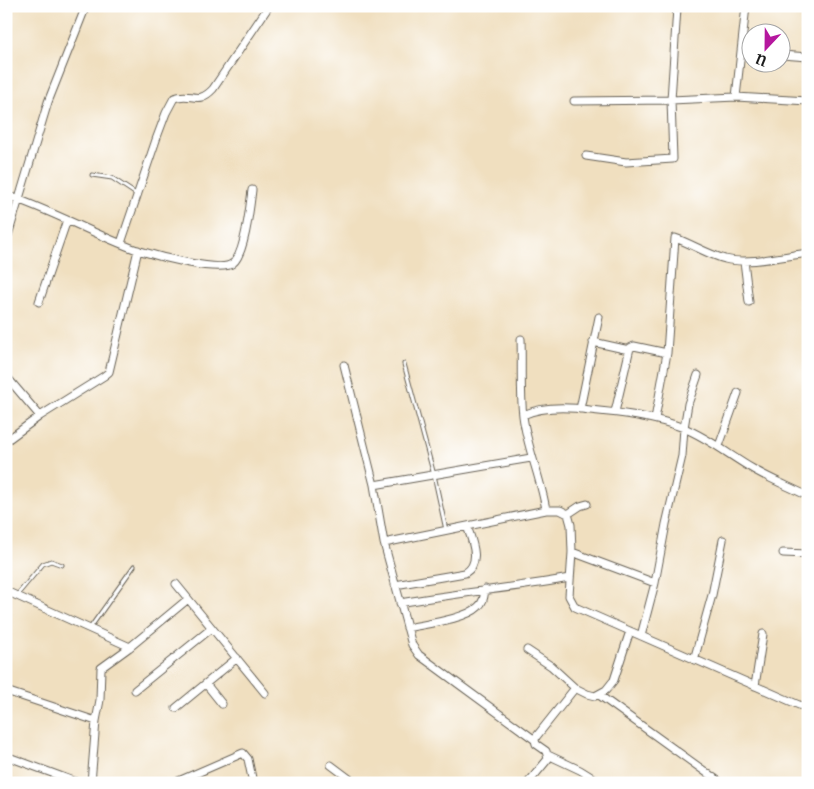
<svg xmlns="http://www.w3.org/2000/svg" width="814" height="789" font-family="'IM FELL French Canon',serif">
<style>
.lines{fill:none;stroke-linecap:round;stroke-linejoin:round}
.service-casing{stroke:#666055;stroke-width:5}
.minor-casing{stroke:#666055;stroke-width:9}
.service{stroke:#fff;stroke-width:3}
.minor{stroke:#fff;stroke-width:7}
</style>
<rect width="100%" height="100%" fill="#fff"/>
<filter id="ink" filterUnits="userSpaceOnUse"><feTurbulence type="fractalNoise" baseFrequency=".02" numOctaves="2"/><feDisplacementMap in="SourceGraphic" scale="10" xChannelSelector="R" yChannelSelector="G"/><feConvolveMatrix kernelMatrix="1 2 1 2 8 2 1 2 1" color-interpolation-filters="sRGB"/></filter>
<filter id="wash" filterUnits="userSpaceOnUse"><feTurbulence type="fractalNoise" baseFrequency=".0096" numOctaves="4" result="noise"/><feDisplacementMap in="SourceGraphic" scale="20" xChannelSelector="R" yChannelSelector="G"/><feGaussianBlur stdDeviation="1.12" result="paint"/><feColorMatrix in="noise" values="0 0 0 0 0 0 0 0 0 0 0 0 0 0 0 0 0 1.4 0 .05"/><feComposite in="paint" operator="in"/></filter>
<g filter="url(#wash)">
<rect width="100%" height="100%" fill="#f0dfbf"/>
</g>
<g filter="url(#ink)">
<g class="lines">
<defs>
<path id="service" d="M92,175l20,3 24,16
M404,364l30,111 12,55
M17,595l26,-31 8,-3 11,4
M90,628l44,-62"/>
<path id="minor" d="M782,55l26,2
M736,97l10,-91
M574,101l97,-1 65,-3 72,4
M807,101l1,-23
M586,156l40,6 47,-3 -2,-59 6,-92
M6,195c45,15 87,39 131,55 16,5 85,24 96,13 12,-9 17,-57 19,-73
M6,242l42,-140 38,-96
M121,243l36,-106 9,-24 8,-15c18,-7 23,8 39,-9l56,-83
M744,261l5,41
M39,302l28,-82
M521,339c1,25 -1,52 2,77 4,32 18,62 23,94
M593,342l36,8
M344,365l30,120 10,58 28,102 7,10 116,85
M6,376l34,40
M580,409l19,-92
M615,412l15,-64 4,-2 33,7
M523,415c20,-9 46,-8 67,-5 32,3 64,7 94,18 26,11 45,27 69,41 17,10 37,18 55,27
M655,419l12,-66 8,-115c17,6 32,16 50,21 24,6 58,-3 83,-6
M6,441l34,-25 64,-40 5,-4 29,-122
M719,446l19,-53
M374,485l157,-27
M587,504l-7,2 -12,8 3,11 1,27 -3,44 6,11 224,98 9,2
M384,543l162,-33h14l8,4
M572,552l83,31
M783,553l25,1
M176,584l89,109
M395,585l70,-12c17,-10 7,-32 2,-47
M6,591l124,56
M400,603c57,-10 114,-15 170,-25
M407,628c18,-4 59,-9 71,-21 6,-5 6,-11 7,-18
M641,636l14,-53 11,-59 16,-68 2,-28 4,-24 10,-29
M527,650l24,16 24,22
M694,660l18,-65 11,-55
M206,684l16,20
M755,686l8,-52
M135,690l77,-62
M6,691l90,30
M599,695l122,88
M176,708l61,-50
M548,755l32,15 21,13
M6,756l73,27
M331,765l24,18
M91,783l5,-62 4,-21 1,-32 29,-21 58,-48
M171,783l10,-3 62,-27 5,6 5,24
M528,783l20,-24 -2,-8 -10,-7 -1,-4 1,-3 39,-49 12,6 8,2 11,-6 8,-10 16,-49"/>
</defs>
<use href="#service" class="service-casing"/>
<use href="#minor" class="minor-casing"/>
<use href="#service" class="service"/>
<use href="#minor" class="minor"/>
</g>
</g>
<rect width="814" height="789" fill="none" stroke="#fff" stroke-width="25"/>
<g transform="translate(766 48) rotate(202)"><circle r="24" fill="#ffffff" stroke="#a4a4a4"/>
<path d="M0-4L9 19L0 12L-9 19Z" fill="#b5179e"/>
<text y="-8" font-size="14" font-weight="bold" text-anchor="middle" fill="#1c1c1c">U</text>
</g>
</svg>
